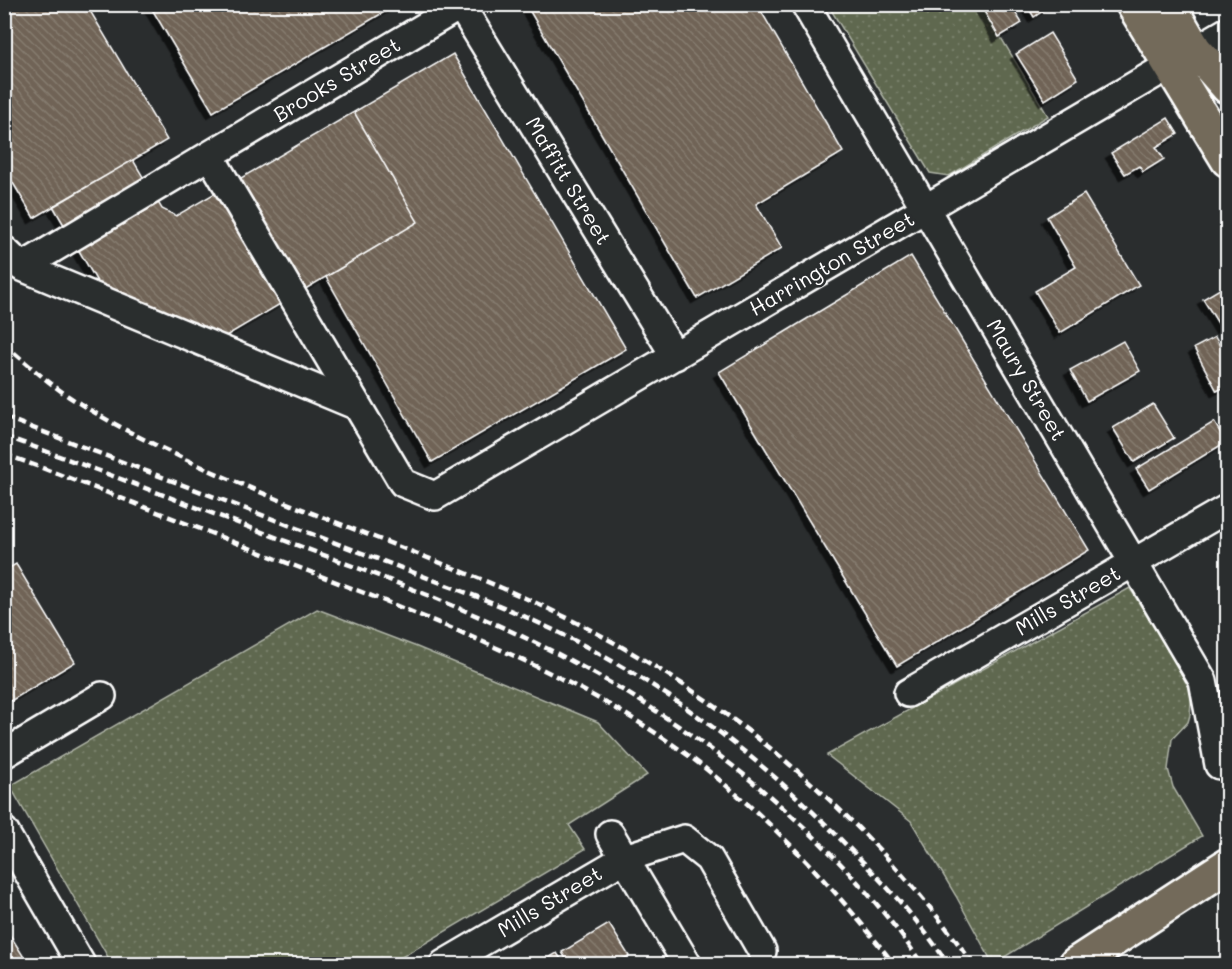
<svg xmlns="http://www.w3.org/2000/svg" width="1232" height="969" font-family="Mali,sans-serif">
<style>
.grass{fill:url(#grass-dots);stroke:#afb4a7;stroke-width:1.5}
.building{fill:url(#building-back-hatch);stroke:#fff;stroke-width:1.5;filter:url(#shadow)}
.lines{fill:none;stroke-linecap:round;stroke-linejoin:round}
.minor-casing{stroke:#fff;stroke-width:32}
.major-casing{stroke:#fff;stroke-width:38}
.minor{stroke:#2a2d2e;stroke-width:27}
.major{stroke:#736b5a;stroke-width:33}
.rail{stroke:#fff;stroke-width:4.5;stroke-dasharray:9 4.5;stroke-linecap:butt}
.labels{text-anchor:middle;stroke-width:5;stroke-linejoin:round;paint-order:stroke}
.street-label{font-size:21px;fill:#fff;stroke:#2a2d2e}
</style>
<defs>
<pattern id="grass-dots" width="8" height="8" patternUnits="userSpaceOnUse" patternTransform="scale(1.5)"><rect width="8" height="8" fill="#5f684f"/><path d="M2 2h.1M6 6h.1" fill="none" stroke="#777f69" stroke-width="1.8" stroke-linecap="round"/></pattern>
<pattern id="building-back-hatch" width="6" height="6" patternUnits="userSpaceOnUse" patternTransform="scale(1.5)"><rect width="6" height="6" fill="#706456"/><path d="M-1 5l2 2M0 0l6 6M5-1l2 2" fill="none" stroke="#857b6f"/></pattern>
<filter id="shadow"><feDropShadow dx="-5.5" dy="5.5" stdDeviation="0" flood-color="#0009"/></filter>
</defs>
<rect width="100%" height="100%" fill="#2a2d2e"/>
<filter id="ink" filterUnits="userSpaceOnUse"><feTurbulence type="fractalNoise" baseFrequency=".0167" numOctaves="2"/><feDisplacementMap in="SourceGraphic" scale="12" xChannelSelector="R" yChannelSelector="G"/><feConvolveMatrix kernelMatrix="1 2 1 2 8 2 1 2 1" color-interpolation-filters="sRGB"/></filter>
<g filter="url(#ink)">
<path class="grass" d="M828,5h156l-2,1 66,110 -99,60 -19,-3z
M1130,588l62,103 -2,24 -2,7 -16,17 -4,30 5,18 29,49 -209,128 -37,-68 -45,-75 -84,-66z
M317,609l100,38 181,75 49,53 -78,50 16,24 -195,115h-278l-102,-178z"/>
<path class="building" d="M4,4h82l81,136 -133,78 -30,-50z
M149,4h249l-185,108z
M533,4h224l86,148 -87,52 26,44 -85,50 -169,-290z
M984,4h26l12,19 -23,14 -18,-31z
M1026,4h27l-19,13z
M1050,33l28,46 -33,21 -29,-46z
M453,54l173,295 -194,113 -106,-185 92,-55 -64,-110z
M354,112l64,110 -192,114 -127,-51 -46,-79 80,-46 29,49 14,7z
M1168,118l10,16 -22,13 8,12 -21,13 -4,-6 -14,8 -14,-21z
M1084,194l55,91 -79,48 -25,-42 41,-24 -29,-50z
M911,256l178,294 -192,116 -178,-294z
M1228,284v40l-7,4 -18,-29z
M1215,337l13,23v25l-11,6 -23,-43z
M1123,341l17,30 -53,30 -17,-31z
M1153,404l21,34 -40,24 -21,-34z
M1214,422l12,20 -77,47 -13,-20z
M16,564l59,98 -71,43v-134z
M609,924l20,32 -15,8h-45l-7,-12z
M10,935l17,27 -3,2h-20v-26z
M557,953l7,11h-26z"/>
<g class="lines">
<defs>
<path id="minor" d="M805,4l398,677 16,84
M461,6l214,350
M210,156l193,327 32,13 793,-465
M4,250l18,17 441,-263
M22,267l333,138
M908,693l320,-185
M4,754l98,-58
M4,831l77,133
M610,834l77,130
M444,964l181,-106 59,-19 25,20 53,92"/>
<path id="major" d="M1133,4l95,156
M1168,4l27,46 33,37
M1076,964l152,-99"/>
</defs>
<use href="#minor" class="minor-casing"/>
<use href="#major" class="major-casing"/>
<use href="#minor" class="minor"/>
<use href="#major" class="major"/>
<path class="rail" d="M4,344c21,18 42,37 64,52 38,25 78,45 119,64 103,48 211,84 315,128 190,80 352,209 471,376
M4,417l487,185c141,58 254,138 360,248 35,35 70,73 97,114
M4,436c94,34 186,69 279,104 78,29 157,58 232,93 156,72 309,188 407,331
M4,454c102,37 203,78 304,117 130,51 267,102 381,185 80,60 144,130 205,208"/>
</g>
</g>
<g class="labels">
<g class="street-label">
<text transform="translate(337 80) rotate(-31)" y="7">Brooks Street</text>
<text transform="translate(568 181) rotate(59)" y="7">Maffitt Street</text>
<text transform="translate(832 264) rotate(-30)" y="7">Harrington Street</text>
<text transform="translate(1026 380) rotate(60)" y="7">Maury Street</text>
<text transform="translate(1068 601) rotate(-30)" y="7">Mills Street</text>
<text transform="translate(550 902) rotate(-31)" y="7">Mills Street</text>
</g>
</g>
<rect width="1232" height="969" fill="none" stroke="#2a2d2e" stroke-width="24"/>
<rect x="12" y="12" width="1208" height="945" fill="none" stroke="#fff" stroke-width="2" filter="url(#ink)"/>
</svg>
